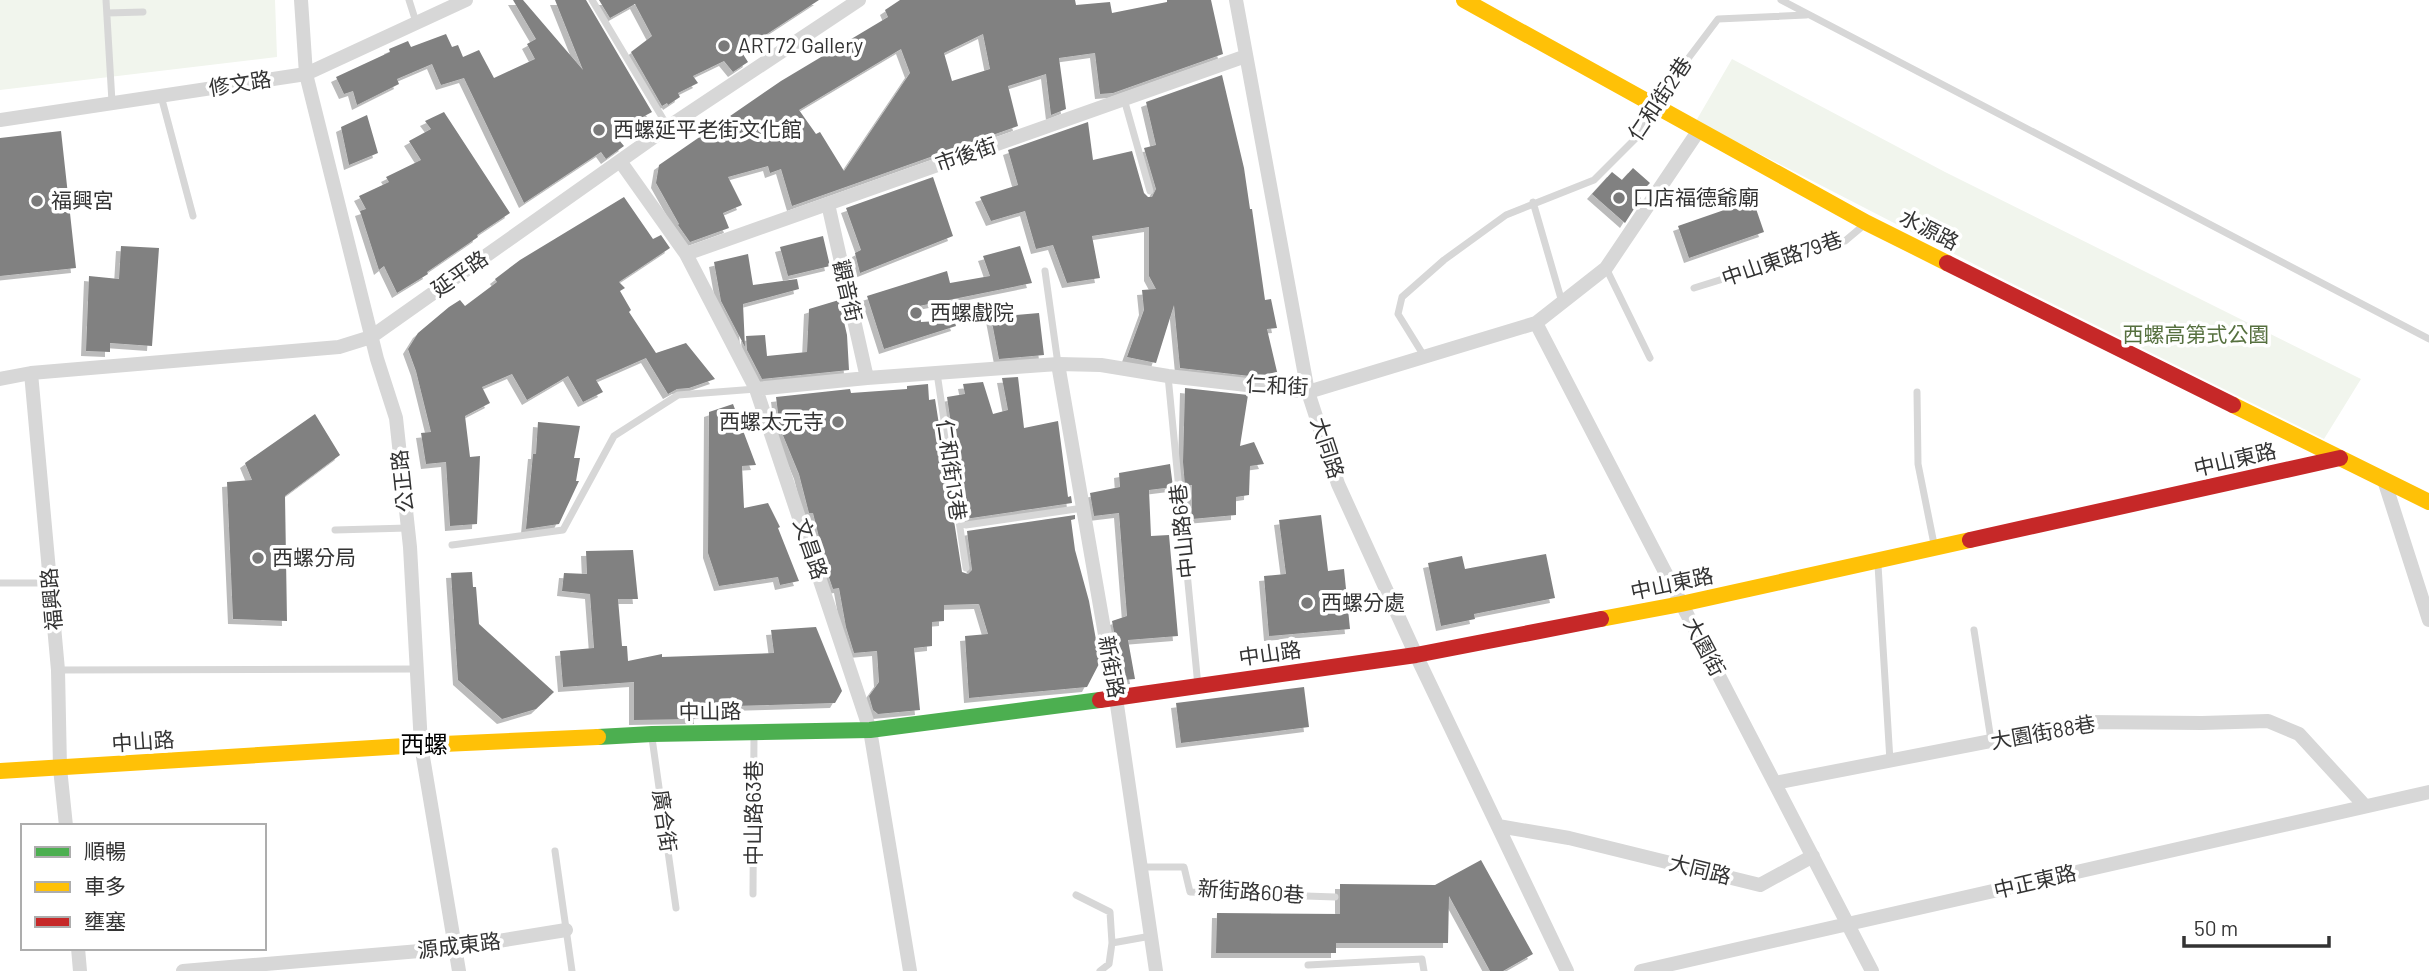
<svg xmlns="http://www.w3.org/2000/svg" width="2429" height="971" font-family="Barlow,'Noto Sans TC',sans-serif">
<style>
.green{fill:#f1f5ed}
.building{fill:#818181;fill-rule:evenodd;filter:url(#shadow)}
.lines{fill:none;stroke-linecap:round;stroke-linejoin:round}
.lane{stroke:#d7d7d7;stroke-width:7}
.street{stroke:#d7d7d7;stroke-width:14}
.fast{stroke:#4caf50;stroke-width:16}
.slow{stroke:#ffc107;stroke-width:16}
.jam{stroke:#c62828;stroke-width:16}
.poi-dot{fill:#7a7a7a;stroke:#fff;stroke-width:2.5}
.labels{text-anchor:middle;stroke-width:7;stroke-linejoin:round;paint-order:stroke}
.poi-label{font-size:21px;fill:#333;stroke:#fff;text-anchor:start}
.street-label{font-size:21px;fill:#333;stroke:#fff}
.park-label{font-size:21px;fill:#56703f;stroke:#fff}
.quarter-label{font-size:24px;fill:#000;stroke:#fff}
</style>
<defs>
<filter id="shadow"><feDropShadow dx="-5" dy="5" stdDeviation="0" flood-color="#0004"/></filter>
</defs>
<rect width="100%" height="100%" fill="#fff"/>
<path class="green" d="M0,0h275l2,57 -277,33z
M1732,59l213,113 416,207 -37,60 -325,-162 -303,-156z"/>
<path class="building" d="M513,0h10l60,70 -28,-70h31l66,112 -13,7 2,4 -22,17 5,6 -18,13 -5,-7 -77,51 -60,-125 -23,7 -9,-21 -35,15 2,5 -42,21 -4,-14 -9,3 -8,-17 54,-25 -1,-3 19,-8 3,6 35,-13 6,13 6,-2 5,12 16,-7 15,28 41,-19 -8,-15 9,-5z
M599,0h220l-78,51 7,11 -15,10 -9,-11 -31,15 5,7 -20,10 2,4 -12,8 -1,-2 -5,3 -31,-54 21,-16 -17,-32 -25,14z
M900,0h175l1,5 34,-3 2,11 55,-11v-2h44l12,54 -110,39 -13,1 -5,-41 -36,5 7,51 -15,6 -5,-41 -38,12 10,40 -226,80 -11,-37 -11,4 -2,-7 -40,11 14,28 -19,8 6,15 -39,14 -12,-17 1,-1 -23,-41 3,-18 122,-84 107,-64 -3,-7zM983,34l7,35 -38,12 -8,-28zM901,49l9,24 -66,98 -24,-39 -4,2 -17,-24z
M1222,75l22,93 6,41h2l13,91 6,-1 6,29 -10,1 11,47 -11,2 -87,-10 -6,-63 -18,58 -29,-6 17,-47 -2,-20 14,-1 -7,-13v-49l-57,9 8,42 -33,5 -14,-38 -17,4 -11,-38 -34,10 -11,-24 38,-12 -10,-35 80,-28 5,38 39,-9 12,42 4,4h4l4,-8 -12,-41 12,-3 -10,-43z
M444,112l66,101 -33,22 1,2 -51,35 1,2 -31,19 -13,-27 -5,4 -19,-59 6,-2 -7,-13 30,-14 -3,-5 35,-17 -12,-19 22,-12 -6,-8z
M367,115l11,38 -29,12 -8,-38z
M61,131l15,137 -76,8v-138z
M1633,168l17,15 -12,12 3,3 -16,25 -33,-29 20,-22 10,8z
M933,177l20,59 -93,37 -5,-20 6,-3 -15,-42z
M624,197l29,42 8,-4 9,13 -51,34 6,6 -5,3 11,19 -2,2 27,41 30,-10 29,36 -26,9 -12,1 -9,5 -22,-36 -50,22 7,12 -20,10 -15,-26 -41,24 -15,-26 -30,13 8,16 -25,13 5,41 10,-1 -3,68 -27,2 -4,-64 -20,2 -5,-31 10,-1 -15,-61 -8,-22 10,-16 31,-26 11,-7 5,6 32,-24 -2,-3 25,-19z
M1753,200l11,32 -75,26 -11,-32z
M823,236l7,30 -42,10 -8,-29z
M121,246l38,2 -7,98 -42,-3v9l-24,-1 3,-75 30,3z
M1020,246l12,37 -113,23 2,16 33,-2 2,6 -72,23 -17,-53 80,-25 3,12 40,-7 -7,-20z
M748,254l5,31 44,-6 2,10 -56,15 2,43 -24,-46 -7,-39z
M839,300l8,35 2,35 -87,9 -15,-29 -1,-14 19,-1 2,21 40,-4 2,-43z
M1039,313l5,42 -45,4 -8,-42z
M1018,377l6,51 34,-7 10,76 3,-1 1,7 -107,16 -18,-122 18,-3 -2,-10 20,-2 10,32 15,-4 -6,-32z
M928,384l1,16 6,-1 27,173 6,2 4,-4 -5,-39 108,-16v4l-4,1 4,30 14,51 11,61 -13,25 -118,11 -4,-62 23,-2 -9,-30 -35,1v16l-12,1v24l-18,2 6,62 -42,4 -5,-4 -4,-14 10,-14 -2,-31 -23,2 -8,-26 -7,-39 -6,1 -15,-44h3l-8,-32h-4l-10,-39 -19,-46 -4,-31 74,-8 1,4 56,-4v-3z
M1185,388l63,7 -8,51 14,-4 10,22 -14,2 -1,29 -13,2v18l-44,4v-34l-7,1 -2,-24z
M733,404l23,61 -14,1 2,42 24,-5 12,24 -2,1 21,53 -19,4 -2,-8 -59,9 -11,-33 1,-141z
M315,414l25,41 -55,41 2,125 -54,-2 -6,-137 25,-2 -7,-17z
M538,422l42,4 -6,32h6l-4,23h3l-20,43 -33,5 7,-75h3z
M1170,464l3,23 -24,3 2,46 18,-1 9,101 -50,4 7,39 -12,1 -11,-59 15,-5 -8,-103 -25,3 -4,-23 30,-6 -1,-14z
M1321,515l7,56 16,-2 6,60 -81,7 -5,-60 22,-2 -7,-54z
M633,550l5,49h-20l4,47h5l1,15 34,-7v3l112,-4 -3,-23 45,-3 26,64 -7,12 -101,3 -35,6v7l-65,1v-38l-71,5 -3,-36 34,-3 -4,-54 -28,-3 2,-18 23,1 -1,-23z
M1546,554l9,44 -81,16 1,5 -34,7 -13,-63 34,-7 3,13z
M472,572l1,15h3l3,37 75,68 -18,17 -34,10 -44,-39 -7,-107z
M1304,687l5,40 -128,16 -5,-40z
M1481,860l52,94 -30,17h-13l-41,-75 -1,47h-112v10h-120l1,-40 123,1v-30l95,1z"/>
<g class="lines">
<path class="lane" d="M106,0l6,102
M409,0l7,22
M592,0l76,127
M1781,0l648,339
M107,13l36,-1
M161,96l32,120
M1124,99l26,92
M1533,202l29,100
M1606,268l44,90
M1045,271l13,93
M1694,288l151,-47 19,-16
M1424,356l-26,-42 4,-17 42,-37 62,-45 88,-35 49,-49 10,-26 65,-86 88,-4
M937,373l29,195
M1168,376l30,310
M1917,392l1,72 16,80
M966,525l117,-17
M335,530l73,-2
M452,545l111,-15 51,-94 64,-41 78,-6
M1878,565l12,196
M0,583h50
M1974,630l17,110
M58,670l358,-1
M652,738l24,170
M555,851l17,120
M1141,867h43l6,25 145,5
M753,894l1,-158
M1076,895l34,17 2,31 -3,21 -9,7
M1112,943l39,-7
M1308,965l114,-6 2,12"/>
<path class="street" d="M301,0l5,74 71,285 19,59 14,129 11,198 38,226
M1236,0l72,392 30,92 78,171 151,316
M0,120l306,-46 160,-74
M620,161l66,93 70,135 114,341 40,241
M828,204l39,174
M686,254l560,-198
M1536,323l336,648
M1058,364l58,334 40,273
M31,373l27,297 2,98 6,58
M0,379l31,-6 308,-26 32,-10 297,-210 191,-127
M756,389l111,-11 191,-14 43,1 67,11 140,16 228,-69 70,-55 93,-138
M2384,480l45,140
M1775,783l313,-61 114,1 66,-2 31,13 66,72
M1498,826l71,12 191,47 53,-29
M78,948l2,23
M183,971l272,-23 111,-18
M1641,971l788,-179"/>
<path class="fast" d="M598,737l54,-3 218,-4 230,-30"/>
<path class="slow" d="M1464,0l403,223 80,40
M2233,405l196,97
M1601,619l80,-15 289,-64
M0,771l421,-26 177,-8"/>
<path class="jam" d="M1947,263l286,142
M1970,540l370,-82
M1100,700l316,-45 185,-36"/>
</g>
<g class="poi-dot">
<circle cx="724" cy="46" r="7"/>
<circle cx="599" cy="130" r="7"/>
<circle cx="1619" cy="198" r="7"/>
<circle cx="37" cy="201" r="7"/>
<circle cx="916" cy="313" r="7"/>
<circle cx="838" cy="422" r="7"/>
<circle cx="258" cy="558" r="7"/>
<circle cx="1307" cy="603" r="7"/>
</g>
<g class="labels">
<g class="poi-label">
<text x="738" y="53">ART72 Gallery</text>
<text x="613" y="137">西螺延平老街文化館</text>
<text x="1633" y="205">口店福德爺廟</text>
<text x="51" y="208">福興宮</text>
<text x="930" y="320">西螺戲院</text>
<text x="824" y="429" text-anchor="end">西螺太元寺</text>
<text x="272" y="565">西螺分局</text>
<text x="1321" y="610">西螺分處</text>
</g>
<g class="street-label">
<text transform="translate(240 84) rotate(-9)" y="7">修文路</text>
<text transform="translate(1660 99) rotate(-56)" y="7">仁和街2巷</text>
<text transform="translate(966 155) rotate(-19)" y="7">市後街</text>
<text transform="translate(1929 230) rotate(27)" y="7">水源路</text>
<text transform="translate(1782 259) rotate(-19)" y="7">中山東路79巷</text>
<text transform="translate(460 274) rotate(-35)" y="7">延平路</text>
<text transform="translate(847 291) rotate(77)" y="7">觀音街</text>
<text transform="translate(1277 386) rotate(3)" y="7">仁和街</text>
<text transform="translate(1327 448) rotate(72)" y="7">大同路</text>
<text transform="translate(2235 460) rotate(-13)" y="7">中山東路</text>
<text transform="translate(951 470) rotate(82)" y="7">仁和街13巷</text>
<text transform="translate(403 481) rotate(-96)" y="7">公正路</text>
<text transform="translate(1183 531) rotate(-96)" y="7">中山路6巷</text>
<text transform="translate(810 549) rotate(71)" y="7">文昌路</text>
<text transform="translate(1672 584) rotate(-12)" y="7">中山東路</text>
<text transform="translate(52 599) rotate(-95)" y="7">福興路</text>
<text transform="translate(1704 647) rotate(62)" y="7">大園街</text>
<text transform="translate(1270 654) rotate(-8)" y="7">中山路</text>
<text transform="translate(1111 667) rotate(80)" y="7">新街路</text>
<text transform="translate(710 712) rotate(-1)" y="7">中山路</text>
<text transform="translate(2043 733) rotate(-10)" y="7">大園街88巷</text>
<text transform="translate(143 742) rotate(-4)" y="7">中山路</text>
<text transform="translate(754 813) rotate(-90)" y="7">中山路63巷</text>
<text transform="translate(664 821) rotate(82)" y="7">廣合街</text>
<text transform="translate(1700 870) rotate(14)" y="7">大同路</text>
<text transform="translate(2035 882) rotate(-13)" y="7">中正東路</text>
<text transform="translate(1251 892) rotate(4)" y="7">新街路60巷</text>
<text transform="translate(459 946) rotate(-7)" y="7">源成東路</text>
</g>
<g class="park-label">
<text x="2196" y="342">西螺高第式公園</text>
</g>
<g class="quarter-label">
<text x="424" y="753">西螺</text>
</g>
</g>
<rect x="21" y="824" width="245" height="126" fill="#ffffff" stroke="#adadad" stroke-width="2"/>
<rect x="35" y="847" width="35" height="10" fill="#4caf50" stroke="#adadad" stroke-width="2"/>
<text x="84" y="859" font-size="21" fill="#333333">順暢</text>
<rect x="35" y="882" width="35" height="10" fill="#ffc107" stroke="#adadad" stroke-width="2"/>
<text x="84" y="894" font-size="21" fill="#333333">車多</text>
<rect x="35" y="917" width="35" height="10" fill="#c62828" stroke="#adadad" stroke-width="2"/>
<text x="84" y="929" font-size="21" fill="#333333">壅塞</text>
<path d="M2184 936v10h145v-10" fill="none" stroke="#333333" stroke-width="3.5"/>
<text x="2194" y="936" font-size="21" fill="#333333" stroke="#ffffff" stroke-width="5" paint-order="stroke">50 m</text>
</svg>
